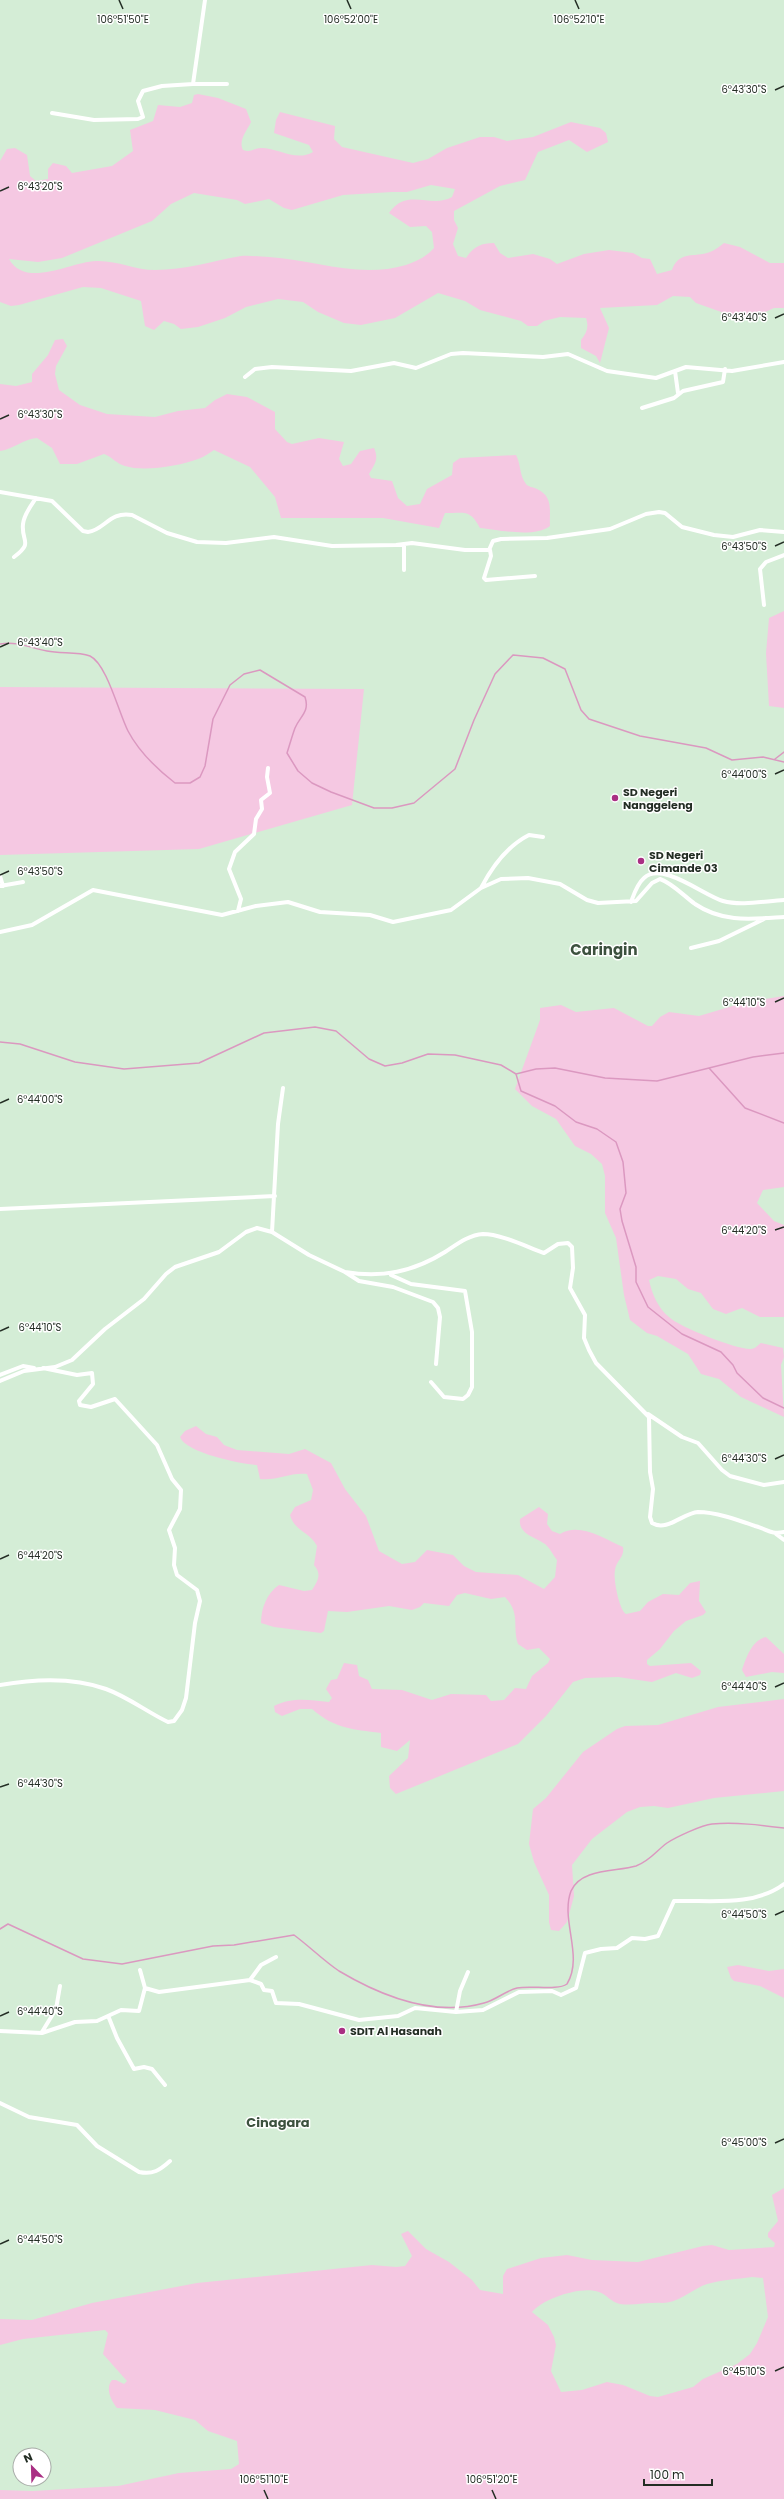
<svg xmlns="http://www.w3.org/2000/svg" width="784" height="2499" font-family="Poppins,sans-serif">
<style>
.green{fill:#f5c8e2;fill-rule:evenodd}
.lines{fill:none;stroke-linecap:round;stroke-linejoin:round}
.stream{stroke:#db98c0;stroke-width:1.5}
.street{stroke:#fff;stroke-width:4}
.ticks{fill:none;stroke:#232d24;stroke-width:1.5}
.poi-dot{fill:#a92f83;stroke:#fff;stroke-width:1.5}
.labels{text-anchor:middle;stroke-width:3;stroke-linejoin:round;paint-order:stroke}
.poi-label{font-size:11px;font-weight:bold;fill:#232d24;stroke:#fff;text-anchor:start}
.quarter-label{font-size:13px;font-weight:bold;fill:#3c513e;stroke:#fff}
.district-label{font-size:15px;font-weight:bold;fill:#3c513e;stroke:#fff}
.ticks-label{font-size:10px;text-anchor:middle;fill:#232d24;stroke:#fff;stroke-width:3;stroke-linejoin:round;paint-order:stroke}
</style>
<rect width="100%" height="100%" fill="#d4edd6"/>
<path class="green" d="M198,94l20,4 28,11 5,13c-4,9 -13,18 -8,28 8,3 11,-2 18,-2 18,0 35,14 52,4l-4,-7 -35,-12 2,-13 4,-8 55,14 -1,13 8,8 71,16 15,-4 19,-11 33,-11h14l13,4 26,-4 38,-15 29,6 6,5 2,9 -21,10 -18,-12 -31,12 -13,28 -25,6 -46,25v9l4,8 -5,16 5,12 8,2c7,-11 15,-15 28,-15l6,10 8,5 25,-4 17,5 7,5 27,-10 25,-4 24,3 9,5 8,1 7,15 15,-4c7,-20 23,-12 38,-18 5,-2 10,-6 14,-9l16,4 30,16h14v45h-10l-15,7 -18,4 -45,-16 -6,-6 -17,-1 -16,9 -57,3 9,20 -9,35 -4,-7 -15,-8v-8c6,-7 8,-13 5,-22l-26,-1 -16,4 -7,5h-9l-7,-5 -41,-11 -15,-9 -27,-8 -43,25 -34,7 -17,-2 -26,-11 -15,-10 -25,-3 -32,8 -21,11 -27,9 -17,2 -7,-5 -10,-3 -10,9 -9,-4 -4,-25 -40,-13 -18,-1 -64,18 -8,1 -11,-4v-141l7,-12 8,-1 12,7 3,21 6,5 12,-2v-10l5,-6 13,3 6,7 40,-7 21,-15 -3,-21 23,-9 5,-16 22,2 12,-4 2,-8zM431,185l24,4 -3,8c-21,12 -45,-10 -63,16l21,14 16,-1 6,6 2,16c-8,9 -17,13 -28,17 -47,14 -91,-5 -137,-8 -9,0 -19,-2 -28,-1 -29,5 -56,14 -86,14 -20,0 -39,-10 -59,-9 -26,1 -70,28 -87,-2l29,3 24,-4 90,-37 19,-17 23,-11 43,7 8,4 24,-5 15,9 8,2 51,-15 49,-3h15z
M63,339l4,7 -11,20 -1,8 4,16 21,15 27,9 48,3 23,-6 27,-3 10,-8 12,-6 20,3 28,15v17l12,13 5,2 27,-6 25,4 -5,17 4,7 8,-2 9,-13 14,-3c5,11 1,16 -5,26l2,4 21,3 6,17 9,8 13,-2 7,-15 25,-14 1,-12 7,-5 56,-3c5,9 3,20 10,29 2,3 7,3 11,5 17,8 12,22 13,37 -15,12 -52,4 -70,2 -10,-19 -15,-15 -35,-15l-6,15 -56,-10h-102l-6,-21 -25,-30 -36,-17c-5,3 -10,7 -16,9 -18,7 -55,13 -73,7 -8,-2 -13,-9 -21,-12l-27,10h-17l-8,-16 -15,-10c-14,1 -23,11 -37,13v-67l16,2 16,-4v-8l16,-19 7,-15z
M784,611v97l-15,-2 -3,-53 3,-35z
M0,687l364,2 -12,116 -153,44 -199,6z
M784,996v191l-21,3 -6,13 17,18 10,4v92h-24l-18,-9 -16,6 -13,-5 -12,-16 -13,-4 -12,-10 -18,-3 -9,4c3,14 9,28 20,37 10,10 69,33 82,32 4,0 7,-4 10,-6l22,5 1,9 -3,8 3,52 -43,-20 -22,-18 -18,-5 -13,-20 -31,-18 -10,-3 -17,-13 -6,-25 -8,-57 -11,-25v-37l-3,-12 -11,-10 -16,-8 -19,-27 -24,-13 -17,-17 25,-69v-12l21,-3 15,7 38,-4 34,18h4l8,-9 9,-5 30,4 47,-14z
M196,1426l10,8 11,3 7,8 13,5 52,4 16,-5 26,14 14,26 21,27 13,35 23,13 13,-2 12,-12 26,5 11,11 12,6 42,3 26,14 11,-12 2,-17c-4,-5 -7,-12 -12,-16 -10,-7 -27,-10 -25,-25l19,-12 9,7 -1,10 5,7 8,3c20,-12 44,5 63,13 2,10 -7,14 -8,23 -2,8 4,40 11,44l14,-3 8,-9 15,-8 16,1 11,-12 10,-2 -1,20 7,11 -3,3 -17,6 -12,10 -14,18 -13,11v4l3,2 41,-3 10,8 -1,4 -8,3 -16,-5 -24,9 -34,-5 -33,1 -12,4 -27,34 -28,28 -122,50 -6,-6 -1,-12 19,-18 2,-18 -13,11 -16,-4v-14c-29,-4 -46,-4 -69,-24h-12l-18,7 -7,-4 -1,-6c19,-9 34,-6 55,-4l3,-4 -6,-9 5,-9 6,-1 7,-16 13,2 2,11 9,4 4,9 30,1 30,10 19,-6 35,1 5,6 13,-1 11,-12 11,1 6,-13 16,-13 2,-4 -11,-11 -12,2 -9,-6c-6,-18 3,-30 -13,-47l-14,2 -26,-6 -8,2 -8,11 -25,-3 -4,4 -8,3 -23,-4 -42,6 -19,-1 -4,20 -3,2 -47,-6 -13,-4c0,-15 6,-30 18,-38l25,6 8,-1c6,-9 10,-16 2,-25l3,-19c-8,-15 -22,-14 -27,-31l5,-8 16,-7 2,-10 -6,-16c-16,-2 -30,7 -47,5l-3,-14c-16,-1 -71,-12 -77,-28l5,-6z
M766,1637l18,17v19l-12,-1 -26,5 -4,-7c4,-12 10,-30 24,-33z
M784,1699v92l-70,7 -46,10 -14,-2 -14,1 -13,5 -35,27 -20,26 2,31 -7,26 -8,9 -8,-1 -2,-8v-27l-15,-33 -5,-18 4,-35 13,-11 37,-46 34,-23 8,-3 33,-1 60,-18z
M738,1965l31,6 15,-2v29l-24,-12 -26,-5 -3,-3 -4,-11z
M784,2188v311h-784v-9l33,1 85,-5 61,-13 52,-4 8,-5 -2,-23 -29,-10 -13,-11 -40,-10 -38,-2c-6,-7 -12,-20 -5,-28h4l8,4 3,-3 -24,-27 5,-21 -3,-3 -82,9 -23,6v-26l32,1 60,-17 105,-20 175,-18 24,2 9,-1 7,-10 -11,-22 7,-3 18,18 23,13 23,18 8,10 23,4v-18l4,-7 34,-11 26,-3 25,5 46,2 65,-16 9,-1 17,5 45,-3 1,-4 -7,-6v-4l10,-12 -6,-26zM752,2277l11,1 5,39 -11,26 -7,11 -13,10 -34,15 -10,8 -35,10 -8,-1 -27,-11 -16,-3 -25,8 -21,2 -10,-21 5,-26 -2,-8 -6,-12 -16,-13c10,-13 50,-27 67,-20 8,3 12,10 21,12 13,2 29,-2 42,-1 17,0 30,-14 45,-19 14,-4 30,-5 45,-7z"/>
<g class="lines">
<path class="stream" d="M0,644c18,-3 30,4 47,7 14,3 30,0 43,5 17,8 29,58 38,75 11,21 29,38 47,52h15l10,-6 5,-11 8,-47 17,-34 14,-11 16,-4 45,27c5,15 -5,19 -10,31 -3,8 -5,16 -8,25l11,18 14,12 19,9 43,16h18l22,-5 41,-34 19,-49 21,-46 18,-19 30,3 22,11 16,41 8,9 51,17 66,12 26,12 31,-3 21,5
M775,759l9,-7
M0,1042l20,2 55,18 49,7 75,-6 65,-30 51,-6 21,4 33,28 16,7 17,-3 26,-9 27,1 46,10 15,9 20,-5 19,-1 50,10 52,3 96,-24 31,-4
M709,1068l36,40 39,15
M516,1074l5,17 34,15 21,16 21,7 19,13 7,20 3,31 -6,16 2,12 14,46v15l12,25 34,27 39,18 12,13 4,8 26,25 21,10
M0,1929l8,-5 75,35 39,5 91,-18 21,-1 60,-10c15,11 30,26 45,36 42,25 96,46 145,32 12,-3 21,-12 33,-15 14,-3 40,3 50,-4 17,-28 -7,-64 4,-93 10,-23 45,-19 65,-25 14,-5 20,-15 31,-23 9,-6 35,-18 45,-19 24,-2 48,1 72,4"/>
<path class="street" d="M193,84h34
M52,113l42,7 44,-1 5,-2 -5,-16 5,-10 19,-5 31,-2 12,-84
M675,371l3,22
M245,377l10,-8 17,-2 79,4 43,-8 22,5 35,-14 12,-1 80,4 25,-3 39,17 49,7 30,-11 46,4 52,-9
M642,408l32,-10 9,-7 40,-9 2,-13
M0,492l52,9 31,30 5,1c17,-2 21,-21 44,-17l35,18 30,9 29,1 48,-6 58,9 64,-1 16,-2 53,7h24l4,-9 8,-2 46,-1 63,-9 36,-15 13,-2 6,1 17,14 32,8 19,2 27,-7 24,2
M490,550l1,6 -7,22 2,2 49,-4
M14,557c20,-15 7,-15 9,-33 1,-10 8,-18 13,-26
M404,570v-26
M764,605l-4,-36 6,-7 18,-7
M0,876l3,10
M0,886l23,-4
M481,888c11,-21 26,-42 48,-53l14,2
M631,902c3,-8 6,-18 13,-24 18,-17 59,17 79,23 18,5 42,0 61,-1
M238,911l3,-12 -12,-30 6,-17 19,-18 2,-15 6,-10 -1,-9 9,-7 -3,-16 1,-9
M0,932l32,-7 61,-35 129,25 34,-9 32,-4 32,10 50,3 23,7 58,-12 30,-22 20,-9 27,-1 32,6 27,16 11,3 38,-2 16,-18 8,-4c12,4 24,17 35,25 28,19 57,15 89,13
M691,948l28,-7 47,-23
M0,1209l275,-13
M272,1232l6,-108 5,-36
M345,1272c37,6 68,0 100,-20 11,-7 23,-17 38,-18 18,0 44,13 61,19l14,-9 10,-1 4,4 1,21 -3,20 15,27 -1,23 5,12 7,13 53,54 1,55 3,17 -3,28 2,6c15,9 31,-10 46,-11 18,0 40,8 57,14 12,3 16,9 29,6
M391,1275l20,9 54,7 7,41v55l-4,8 -5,4 -19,-2 -13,-15
M0,1375l23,-9 11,2
M0,1381l24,-10 31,-4 17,-7 33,-31 39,-30 22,-25 9,-7 44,-15 27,-20 11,-4 15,4 37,23 36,17 14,9 34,6 40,15 5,6 2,9 -4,47
M648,1414l34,23 16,6 24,27 8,6 34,9 20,-3
M776,1534l8,6
M0,1685c34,-6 73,-8 106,4 22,8 41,23 62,33l6,-1 8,-11 4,-12 9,-75 5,-22 -3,-11 -20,-15 -3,-10 1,-17 -6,-18 11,-21 1,-19 -9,-11 -15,-34 -42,-46 -24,8 -11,-2 -1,-4 14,-17 -1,-11 -15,2 -34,-7
M140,1970l5,18
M250,1980l11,-15 15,-8
M456,2012l4,-21 8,-19
M109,2018l8,20 17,31 10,-2 8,2 13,16
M0,2031l42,2 33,-11 22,-1 24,-11 18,1 6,-23 14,4 91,-12 11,4 3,6 8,1 4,12 23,1 60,16 39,-4 17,-8 41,4 27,-2 36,-18 33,-1 9,4 15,-7 9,-35 16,-4 16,-1 15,-10 13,1 13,-3 16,-35c37,-1 79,6 110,-17
M42,2032l14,-23 4,-23
M0,2103l29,14 48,8 20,21 42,26c14,3 21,-2 31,-11"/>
</g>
<path class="ticks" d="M119,0l4,9M347,0l4,9M575,0l4,9M775,90l9,-4M0,191l9,-4M775,318l9,-4M0,419l9,-4M775,546l9,-4M0,647l9,-4M775,774l9,-4M0,875l9,-4M775,1002l9,-4M0,1103l9,-4M775,1230l9,-3M0,1331l9,-4M775,1459l9,-4M0,1559l9,-4M775,1687l9,-4M0,1787l9,-3M775,1915l9,-4M0,2016l9,-4M775,2143l9,-4M0,2244l9,-4M775,2371l9,-4M264,2490l4,9M492,2490l4,9"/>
<g class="poi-dot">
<circle cx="615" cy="798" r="4"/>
<circle cx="641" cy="861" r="4"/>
<circle cx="342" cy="2031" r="4"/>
</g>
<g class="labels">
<g class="poi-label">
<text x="623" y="796">SD Negeri<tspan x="623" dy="13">Nanggeleng</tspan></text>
<text x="649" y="859">SD Negeri<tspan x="649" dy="13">Cimande 03</tspan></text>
<text x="350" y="2035">SDIT Al Hasanah</text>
</g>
<g class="quarter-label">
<text x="278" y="2127">Cinagara</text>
</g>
<g class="district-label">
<text x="604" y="955">Caringin</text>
</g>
</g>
<g class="ticks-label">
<text x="123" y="23">106°51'50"E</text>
<text x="351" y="23">106°52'00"E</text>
<text x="579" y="23">106°52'10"E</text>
<text x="744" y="93">6°43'30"S</text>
<text x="40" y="190">6°43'20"S</text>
<text x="744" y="321">6°43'40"S</text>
<text x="40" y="418">6°43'30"S</text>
<text x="744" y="550">6°43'50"S</text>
<text x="40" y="646">6°43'40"S</text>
<text x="744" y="778">6°44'00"S</text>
<text x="40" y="875">6°43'50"S</text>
<text x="744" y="1006">6°44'10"S</text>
<text x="40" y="1103">6°44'00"S</text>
<text x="744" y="1234">6°44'20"S</text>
<text x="40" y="1331">6°44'10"S</text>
<text x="744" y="1462">6°44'30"S</text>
<text x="40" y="1559">6°44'20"S</text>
<text x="744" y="1690">6°44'40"S</text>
<text x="40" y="1787">6°44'30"S</text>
<text x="744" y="1918">6°44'50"S</text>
<text x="40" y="2015">6°44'40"S</text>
<text x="744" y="2146">6°45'00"S</text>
<text x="40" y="2243">6°44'50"S</text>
<text x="744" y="2375">6°45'10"S</text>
<text x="264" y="2483">106°51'10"E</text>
<text x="492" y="2483">106°51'20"E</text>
</g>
<g transform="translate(32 2467) rotate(337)"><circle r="19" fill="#ffffff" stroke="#a7aba7"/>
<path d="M0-3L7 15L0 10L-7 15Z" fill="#a92f83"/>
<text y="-6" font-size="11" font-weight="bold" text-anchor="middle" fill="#232d24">N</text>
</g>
<path d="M644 2479v6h68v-6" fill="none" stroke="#232d24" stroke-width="2"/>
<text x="650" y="2479" font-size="12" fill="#232d24" stroke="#ffffff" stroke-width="3" paint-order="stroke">100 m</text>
</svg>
